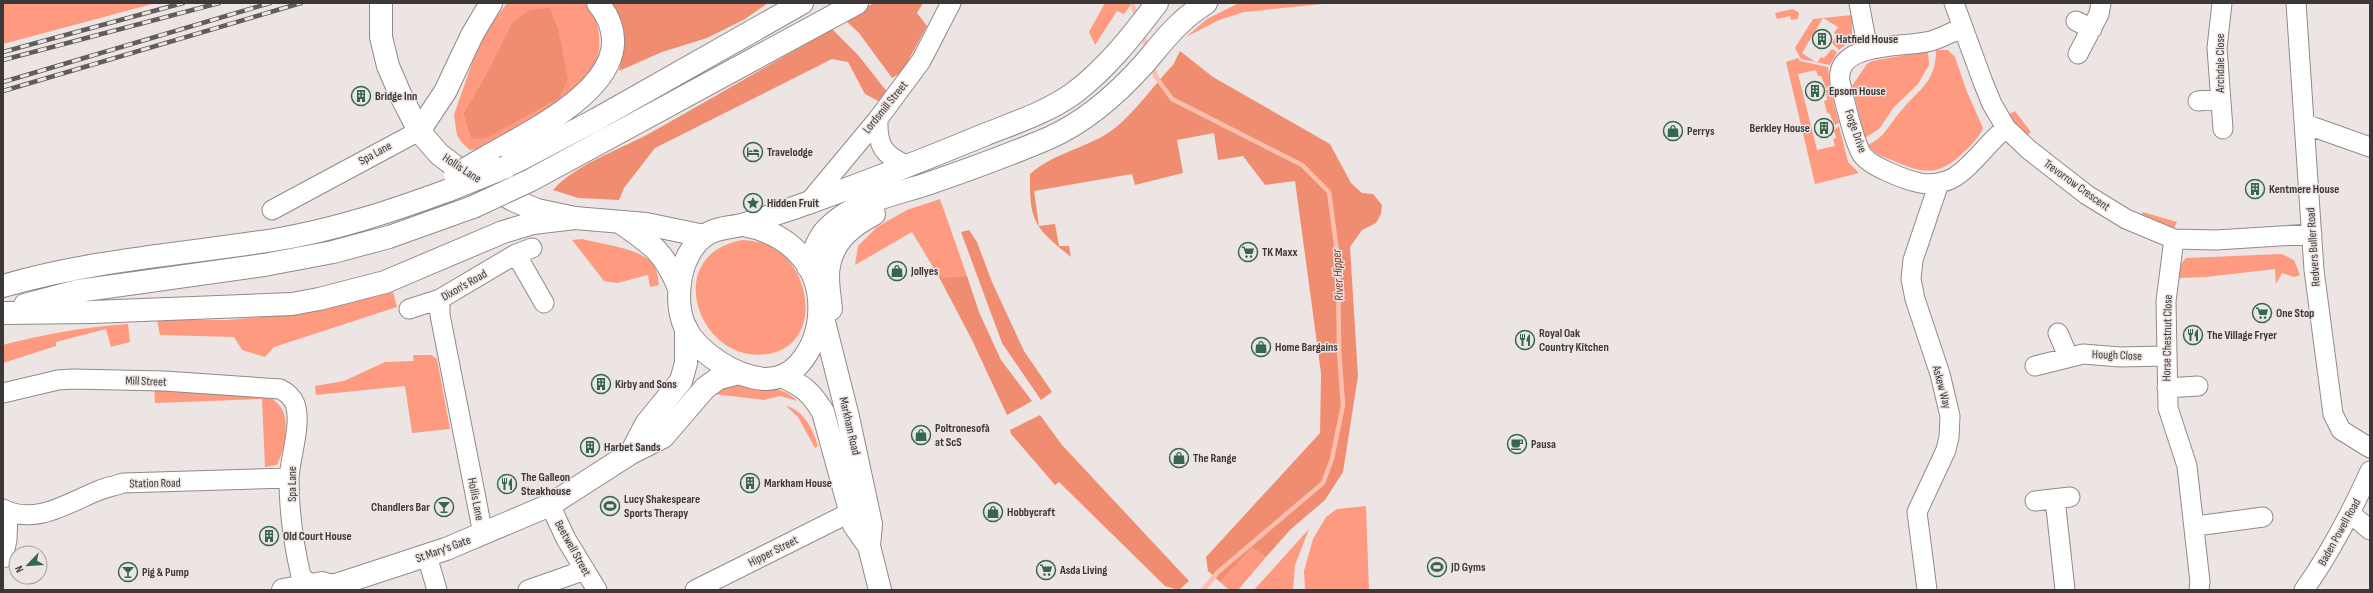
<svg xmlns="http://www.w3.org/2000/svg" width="2373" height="593" font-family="'Sofia Sans Condensed',sans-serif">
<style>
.green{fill:#fd9a7f;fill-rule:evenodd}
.forest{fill:#f08d71}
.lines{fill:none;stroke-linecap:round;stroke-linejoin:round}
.stream{stroke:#fcbead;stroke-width:4.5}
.minor-casing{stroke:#918a88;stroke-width:21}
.major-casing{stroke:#918a88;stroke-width:24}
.highway-casing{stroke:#918a88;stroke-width:24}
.minor{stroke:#fff;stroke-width:19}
.major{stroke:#fff;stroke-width:22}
.highway{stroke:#fff;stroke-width:22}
.rail-casing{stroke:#615d5c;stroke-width:4.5}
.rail{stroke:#ede5e3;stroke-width:3;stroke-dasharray:9;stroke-linecap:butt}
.highway-bridge-casing{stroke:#918a88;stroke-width:24;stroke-linecap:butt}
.highway-bridge{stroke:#fff;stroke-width:22}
.labels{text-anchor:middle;stroke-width:3;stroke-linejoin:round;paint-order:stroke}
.poi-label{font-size:12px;font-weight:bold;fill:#3b3837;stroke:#ede5e3;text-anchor:start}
.street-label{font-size:12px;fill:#3b3837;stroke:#ede5e3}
.water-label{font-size:13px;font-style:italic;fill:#8a3219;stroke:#ede5e3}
</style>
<rect width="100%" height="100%" fill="#ede5e3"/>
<path class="green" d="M3,3h153l-153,41z
M507,3h78c9,10 13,20 14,33 7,57 -79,90 -120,113l-9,1 -8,-7 -5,-8 -3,-20 26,-75zM511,24l-40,115 -8,-25 23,-40z
M1105,3h27l-8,11 -7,-3 -22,34 -6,-13z
M1239,3h93l-88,9 -25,8 -33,17 21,-18z
M1793,9l6,4 -1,6 -7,1 -1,-4 -13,3 -2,-6z
M1852,15v24l-13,11 -7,-7 5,-8 -3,-2 4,-6 -15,-9 -21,35 15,10 4,-6 3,1 8,-9 5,3 -7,13 -29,-6 -6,-11 18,-29z
M1936,50h12l7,7 12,35 16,36c-3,8 -11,16 -17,22 -26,26 -40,25 -72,11 -10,-4 -20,-7 -26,-16 16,-7 21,-20 32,-33 18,-23 36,-28 36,-62z
M1928,51l1,14 -11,19 -24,23 -15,22 -14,9 -13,-52 15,-22 5,-3z
M1798,58l2,3 28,6 2,19 -4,2 -5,-12h-3l-2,-6 -18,4 19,76 18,-4 -2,-7 3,-1 -2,-8 5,-4 9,36 11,11 -44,11 -29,-122z
M1830,88l9,35 -4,2 -6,-12h-2l-3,-12 3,-1 -1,-10z
M2015,111l16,21 -6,5 -17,-22z
M940,199l27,77 -28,1 -27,-45 -57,33 3,-19 19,-19 30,-17z
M2143,212l34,10 -4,8 -32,-13z
M582,239c19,5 56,9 69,23 6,6 7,15 8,23l-9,2 -2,-12 -31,8 -13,-2 -32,-41z
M743,240c11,1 22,2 32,9 38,23 46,97 -8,105 -69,10 -107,-100 -24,-114z
M2282,254l12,6 6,15 -6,2 -12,-4 -6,11 -1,-15 -69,8 -27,1 2,-14 5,-6z
M393,292l4,15 -123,40 -9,10 -23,-7 -8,-13 -74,-2 -3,-15h70l80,-7z
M128,324l2,18 -19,5 -5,-18 -50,13v4l-53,17v-18c42,-11 82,-18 125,-21z
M413,355h18l6,4 13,70 -38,4 -7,-47 -89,9 -1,-9 29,-5 41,-19 29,-1z
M747,383c16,3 39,5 50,18l-17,-5 -16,4 -50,-6 18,-10z
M154,386l113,7c4,5 12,11 15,16 8,15 2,42 -5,56l-12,2 -3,-68 -107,4z
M786,406c18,4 27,24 32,40l-3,2 -17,-31z
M1366,506l3,84h-64l-1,-19 9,-32 13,-22 11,-8z
M1309,529l-14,36 -2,25h-39z
M1252,546l14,11 -28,33h-9l-9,-8z"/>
<path class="forest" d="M611,3h157l-23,16 -38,19 -45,14 -43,19c5,-22 4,-49 -8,-68z
M874,3h49l-6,10 10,13 -25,46 -10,6 -33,-45 -15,-14z
M550,8l8,21 10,50 -9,19 -73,40 -15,1 -8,-25 23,-40 25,-50 19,-14z
M832,29l26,26 30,38 -6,10 -17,-9 -17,-32 -16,-3 -177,89 -31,40 -5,12 -41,-2 -25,-8c24,-27 69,-41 99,-58 61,-34 120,-69 180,-103z
M1180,51l33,26 117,67 21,39 11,10 11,1 9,11 -1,9 -5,9 -14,7 -12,17 8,129 -15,96 -18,28 -35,30 -24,27 -14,-10 -32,35 -12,-11 -2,-14 114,-124 1,-60 -26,-192 -30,4 -22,-29 -25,4 -4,-27 -37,7 6,33 -48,12 -3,-11 -98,17 5,35 16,-2 4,22h10l2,11c-36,-29 -42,-35 -41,-83 22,-20 53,-25 78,-41 23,-15 45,-47 65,-68z
M969,230l8,12 15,40 32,69 28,41 -11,8 -39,-57 -41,-111z
M967,276l12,36 22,48 31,41 -25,14 -35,-75 -33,-63z
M1040,415l22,30 127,136 -10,9 -14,-4 -106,-104 -4,3 -44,-51 -1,-4z"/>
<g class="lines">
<path class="stream" d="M1132,3l5,15
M1142,33l6,18
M1152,65l4,12 16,22 130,66 27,27 9,67 1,91 4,55 -11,54 -9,24 -105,89 -15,18"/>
<defs>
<path id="minor" d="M1859,3l9,47
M1954,3l29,79 9,22 14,24 22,21 59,46 39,24 48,20 42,1 96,-6
M2222,3l-5,45 6,81
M2296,3l18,267 19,144 8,16 29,18
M2076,21l16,8
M1962,28c-10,4 -21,10 -31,13 -26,7 -97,0 -91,41 5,19 12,54 21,71 7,13 45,27 59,30 10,2 24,0 33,-5 19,-11 35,-36 53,-50
M2078,54l21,-40 2,-11
M2198,101l21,-2
M878,119c-1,27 5,36 30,47
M2305,124l65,23
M808,203l70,-84 43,-58 30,-58
M272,210l147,-79
M2174,239l-8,62 2,107 19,58 13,116 -1,8
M516,254l28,49
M440,299v16l43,219
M409,309l31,-10 76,-45 16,-6
M2058,333l10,23
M2035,366l48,-12 37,3 45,-1
M2167,388l31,-2
M3,393l55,-13 14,-1 92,2 116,8c6,3 12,7 15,15 7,20 -5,53 -6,75 0,32 5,67 12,97l9,9 2,5
M2055,499l10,91
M2035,501l35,-4
M550,505l16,34 31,51
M3,509c33,17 66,-7 97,-19 7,-3 15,-4 23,-7l166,-5
M2351,514l19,16
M2196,526l67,-9
M427,556l10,34
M3,558l4,-18 1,-28
M528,590l57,-20
M695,590l156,-78
M1927,590l-10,-78 29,-62 3,-13 1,-21 -10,-42 -25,-75 -4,-20 2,-19 26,-77
M2304,590c27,-38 47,-77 66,-119"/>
<path id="major" d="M381,3v34l7,29 13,30 18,35 20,23 17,13 57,33 24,10 38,8 71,6 58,12
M621,223c31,21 43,29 58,65
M631,453l15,-29 35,-43 5,-18v-35
M283,590l39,-7 11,3
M329,590l4,-4 113,-37 104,-44 81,-52 32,-16 42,-49 14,-10 20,-5"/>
<path id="highway" d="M419,131l26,-39 27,-57 19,-32
M488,156c48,-28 167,-82 110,-153
M506,167l91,-48 205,-116
M531,180l326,-177
M743,225c22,4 42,13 57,30 27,29 25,80 -1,109 -8,9 -20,15 -33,15 -29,-1 -68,-26 -81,-52 -7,-16 -7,-34 -4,-51 3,-15 11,-31 23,-40 12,-9 28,-8 41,-12 21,-6 42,-14 63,-21 59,-21 118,-44 176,-68 30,-12 64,-23 90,-42 33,-25 58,-57 83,-90
M808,267c5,-13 10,-30 21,-40 27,-26 64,-32 98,-43 41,-14 82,-29 122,-46 36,-16 69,-45 95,-74 21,-25 34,-43 62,-61
M3,286c88,-26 181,-32 271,-46 61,-10 118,-29 175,-50
M25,305l53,-14 186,-26 69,-13 56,-15 84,-30
M831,309c-1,-13 -5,-30 -2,-43 4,-26 24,-41 45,-52
M3,313l89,-1 200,-8 27,-5 66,-17 118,-50 30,-9 42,-5
M822,314l26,103 23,107 -2,22
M782,376c21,10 29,16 41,36l31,113 15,21 11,44"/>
</defs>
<use href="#minor" class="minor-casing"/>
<use href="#major" class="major-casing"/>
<use href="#highway" class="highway-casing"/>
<use href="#minor" class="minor"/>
<use href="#major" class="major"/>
<use href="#highway" class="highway"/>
<defs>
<path id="rail" d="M3,52l180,-49
M3,60l216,-57
M3,82l267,-79
M3,91l298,-88"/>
</defs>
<use href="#rail" class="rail-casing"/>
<use href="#rail" class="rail"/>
<defs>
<path id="highway-bridge" d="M455,175l33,-19
M449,190l57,-23
M473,207l58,-27"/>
</defs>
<use href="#highway-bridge" class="highway-bridge-casing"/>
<use href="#highway-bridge" class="highway-bridge"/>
</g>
<defs>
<symbol id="building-ring" viewBox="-11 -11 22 22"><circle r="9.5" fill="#ede5e3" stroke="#33684e" stroke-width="1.5"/><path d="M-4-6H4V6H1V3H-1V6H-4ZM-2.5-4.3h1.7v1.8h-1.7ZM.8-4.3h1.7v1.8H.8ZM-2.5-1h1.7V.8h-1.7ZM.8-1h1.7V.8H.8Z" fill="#33684e"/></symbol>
<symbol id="shop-ring" viewBox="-11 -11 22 22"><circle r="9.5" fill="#ede5e3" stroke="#33684e" stroke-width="1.5"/><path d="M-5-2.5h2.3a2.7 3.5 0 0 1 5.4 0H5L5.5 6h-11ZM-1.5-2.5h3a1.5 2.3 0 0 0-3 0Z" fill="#33684e"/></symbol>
<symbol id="hotel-ring" viewBox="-11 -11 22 22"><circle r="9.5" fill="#ede5e3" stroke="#33684e" stroke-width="1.5"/><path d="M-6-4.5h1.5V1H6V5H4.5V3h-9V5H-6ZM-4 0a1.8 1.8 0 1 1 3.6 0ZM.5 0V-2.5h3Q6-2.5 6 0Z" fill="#33684e"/></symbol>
<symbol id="sight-ring" viewBox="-11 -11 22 22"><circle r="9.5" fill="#ede5e3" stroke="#33684e" stroke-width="1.5"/><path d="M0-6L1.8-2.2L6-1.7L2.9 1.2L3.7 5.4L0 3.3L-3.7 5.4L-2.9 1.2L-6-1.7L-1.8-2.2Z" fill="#33684e"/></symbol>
<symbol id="supermarket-ring" viewBox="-11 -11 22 22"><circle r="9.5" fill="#ede5e3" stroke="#33684e" stroke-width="1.5"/><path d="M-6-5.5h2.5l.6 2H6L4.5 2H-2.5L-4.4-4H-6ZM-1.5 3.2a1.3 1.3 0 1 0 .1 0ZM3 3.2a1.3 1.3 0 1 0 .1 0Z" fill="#33684e"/></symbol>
<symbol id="restaurant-ring" viewBox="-11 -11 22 22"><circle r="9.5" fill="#ede5e3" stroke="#33684e" stroke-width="1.5"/><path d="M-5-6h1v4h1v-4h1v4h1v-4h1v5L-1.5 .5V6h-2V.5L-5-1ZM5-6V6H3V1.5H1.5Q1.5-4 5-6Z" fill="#33684e"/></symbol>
<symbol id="cafe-ring" viewBox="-11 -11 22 22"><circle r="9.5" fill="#ede5e3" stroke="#33684e" stroke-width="1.5"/><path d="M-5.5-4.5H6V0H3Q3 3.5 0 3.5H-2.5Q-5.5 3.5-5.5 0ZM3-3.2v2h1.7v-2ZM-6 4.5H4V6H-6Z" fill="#33684e"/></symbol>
<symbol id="stadium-ring" viewBox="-11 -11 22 22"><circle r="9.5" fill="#ede5e3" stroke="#33684e" stroke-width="1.5"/><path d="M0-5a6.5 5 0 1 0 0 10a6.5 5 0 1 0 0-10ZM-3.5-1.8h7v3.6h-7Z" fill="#33684e"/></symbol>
<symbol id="bar-ring" viewBox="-11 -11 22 22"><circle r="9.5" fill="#ede5e3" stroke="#33684e" stroke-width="1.5"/><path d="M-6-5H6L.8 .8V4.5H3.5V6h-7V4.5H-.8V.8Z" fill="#33684e"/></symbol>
</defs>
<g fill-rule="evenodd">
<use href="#building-ring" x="1811" y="28" width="22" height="22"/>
<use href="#building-ring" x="1804" y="80" width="22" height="22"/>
<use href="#building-ring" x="350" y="85" width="22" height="22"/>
<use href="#building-ring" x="1813" y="117" width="22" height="22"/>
<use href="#shop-ring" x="1662" y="120" width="22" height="22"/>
<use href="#hotel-ring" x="742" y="141" width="22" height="22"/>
<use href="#building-ring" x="2244" y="178" width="22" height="22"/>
<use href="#sight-ring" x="742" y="192" width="22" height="22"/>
<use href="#supermarket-ring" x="1237" y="241" width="22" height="22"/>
<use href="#shop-ring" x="886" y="260" width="22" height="22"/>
<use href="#supermarket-ring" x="2251" y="302" width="22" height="22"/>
<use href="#restaurant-ring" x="2182" y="324" width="22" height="22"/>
<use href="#restaurant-ring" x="1514" y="329" width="22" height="22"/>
<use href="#shop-ring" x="1250" y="336" width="22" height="22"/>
<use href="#building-ring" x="590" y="373" width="22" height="22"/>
<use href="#shop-ring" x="910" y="424" width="22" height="22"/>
<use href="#cafe-ring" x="1506" y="433" width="22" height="22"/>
<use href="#building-ring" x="579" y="436" width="22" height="22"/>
<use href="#shop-ring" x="1168" y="447" width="22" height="22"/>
<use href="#building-ring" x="739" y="472" width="22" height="22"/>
<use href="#restaurant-ring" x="496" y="473" width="22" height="22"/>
<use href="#stadium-ring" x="599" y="495" width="22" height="22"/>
<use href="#bar-ring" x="433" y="496" width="22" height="22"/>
<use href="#shop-ring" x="982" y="501" width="22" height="22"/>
<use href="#building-ring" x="258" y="525" width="22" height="22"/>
<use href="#stadium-ring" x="1426" y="556" width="22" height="22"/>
<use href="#supermarket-ring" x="1035" y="559" width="22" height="22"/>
<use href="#bar-ring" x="117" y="561" width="22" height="22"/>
</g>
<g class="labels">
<g class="poi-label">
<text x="1836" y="43">Hatfield House</text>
<text x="1829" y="95">Epsom House</text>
<text x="375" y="100">Bridge Inn</text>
<text x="1810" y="132" text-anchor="end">Berkley House</text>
<text x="1687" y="135">Perrys</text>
<text x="767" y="156">Travelodge</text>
<text x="2269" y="193">Kentmere House</text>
<text x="767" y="207">Hidden Fruit</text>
<text x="1262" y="256">TK Maxx</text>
<text x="911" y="275">Jollyes</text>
<text x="2276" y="317">One Stop</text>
<text x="1539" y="337">Royal Oak<tspan x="1539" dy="14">Country Kitchen</tspan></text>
<text x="2207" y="339">The Village Fryer</text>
<text x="1275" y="351">Home Bargains</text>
<text x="615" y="388">Kirby and Sons</text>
<text x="935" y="432">Poltronesofà<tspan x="935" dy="14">at ScS</tspan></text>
<text x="1531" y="448">Pausa</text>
<text x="604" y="451">Harbet Sands</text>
<text x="1193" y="462">The Range</text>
<text x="521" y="481">The Galleon<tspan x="521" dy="14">Steakhouse</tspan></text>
<text x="764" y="487">Markham House</text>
<text x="624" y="503">Lucy Shakespeare<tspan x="624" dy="14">Sports Therapy</tspan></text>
<text x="430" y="511" text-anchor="end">Chandlers Bar</text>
<text x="1007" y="516">Hobbycraft</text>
<text x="283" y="540">Old Court House</text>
<text x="1451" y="571">JD Gyms</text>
<text x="1060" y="574">Asda Living</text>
<text x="142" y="576">Pig &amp; Pump</text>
</g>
<g class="street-label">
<text transform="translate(2220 63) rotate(-90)" y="4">Archdale Close</text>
<text transform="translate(885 107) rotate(-51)" y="4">Lordsmill Street</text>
<text transform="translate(1856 131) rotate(71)" y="4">Forge Drive</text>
<text transform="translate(375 153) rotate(-29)" y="4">Spa Lane</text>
<text transform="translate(462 168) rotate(33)" y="4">Hollis Lane</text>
<text transform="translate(2077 185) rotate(36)" y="4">Trevorrow Crescent</text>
<text transform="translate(2313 247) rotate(-94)" y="4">Redvers Buller Road</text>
<text transform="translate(464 285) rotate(-30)" y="4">Dixon's Road</text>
<text transform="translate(2167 338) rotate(-89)" y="4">Horse Chestnut Close</text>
<text transform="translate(2117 355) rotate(2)" y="4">Hough Close</text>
<text transform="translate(146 381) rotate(2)" y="4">Mill Street</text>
<text transform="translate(1942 387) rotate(75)" y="4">Askew Way</text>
<text transform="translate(850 426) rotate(77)" y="4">Markham Road</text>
<text transform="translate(155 483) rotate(-1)" y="4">Station Road</text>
<text transform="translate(292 484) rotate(-90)" y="4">Spa Lane</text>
<text transform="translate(476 499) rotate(79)" y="4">Hollis Lane</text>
<text transform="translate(2339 532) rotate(-61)" y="4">Baden Powell Road</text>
<text transform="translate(573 548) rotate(61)" y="4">Beetwell Street</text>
<text transform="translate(443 549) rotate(-20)" y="4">St Mary's Gate</text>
<text transform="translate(773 551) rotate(-27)" y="4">Hipper Street</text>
</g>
<g class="water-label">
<text transform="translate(1337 275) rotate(-93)" y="5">River Hipper</text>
</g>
</g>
<rect width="2373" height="593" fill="none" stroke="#3b3837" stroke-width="8"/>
<g transform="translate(28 565) rotate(245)"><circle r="19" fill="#ede5e3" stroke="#a6a09e"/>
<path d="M0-3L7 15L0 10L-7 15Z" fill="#33684e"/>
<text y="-6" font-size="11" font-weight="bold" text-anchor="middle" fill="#3b3837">N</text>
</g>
</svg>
